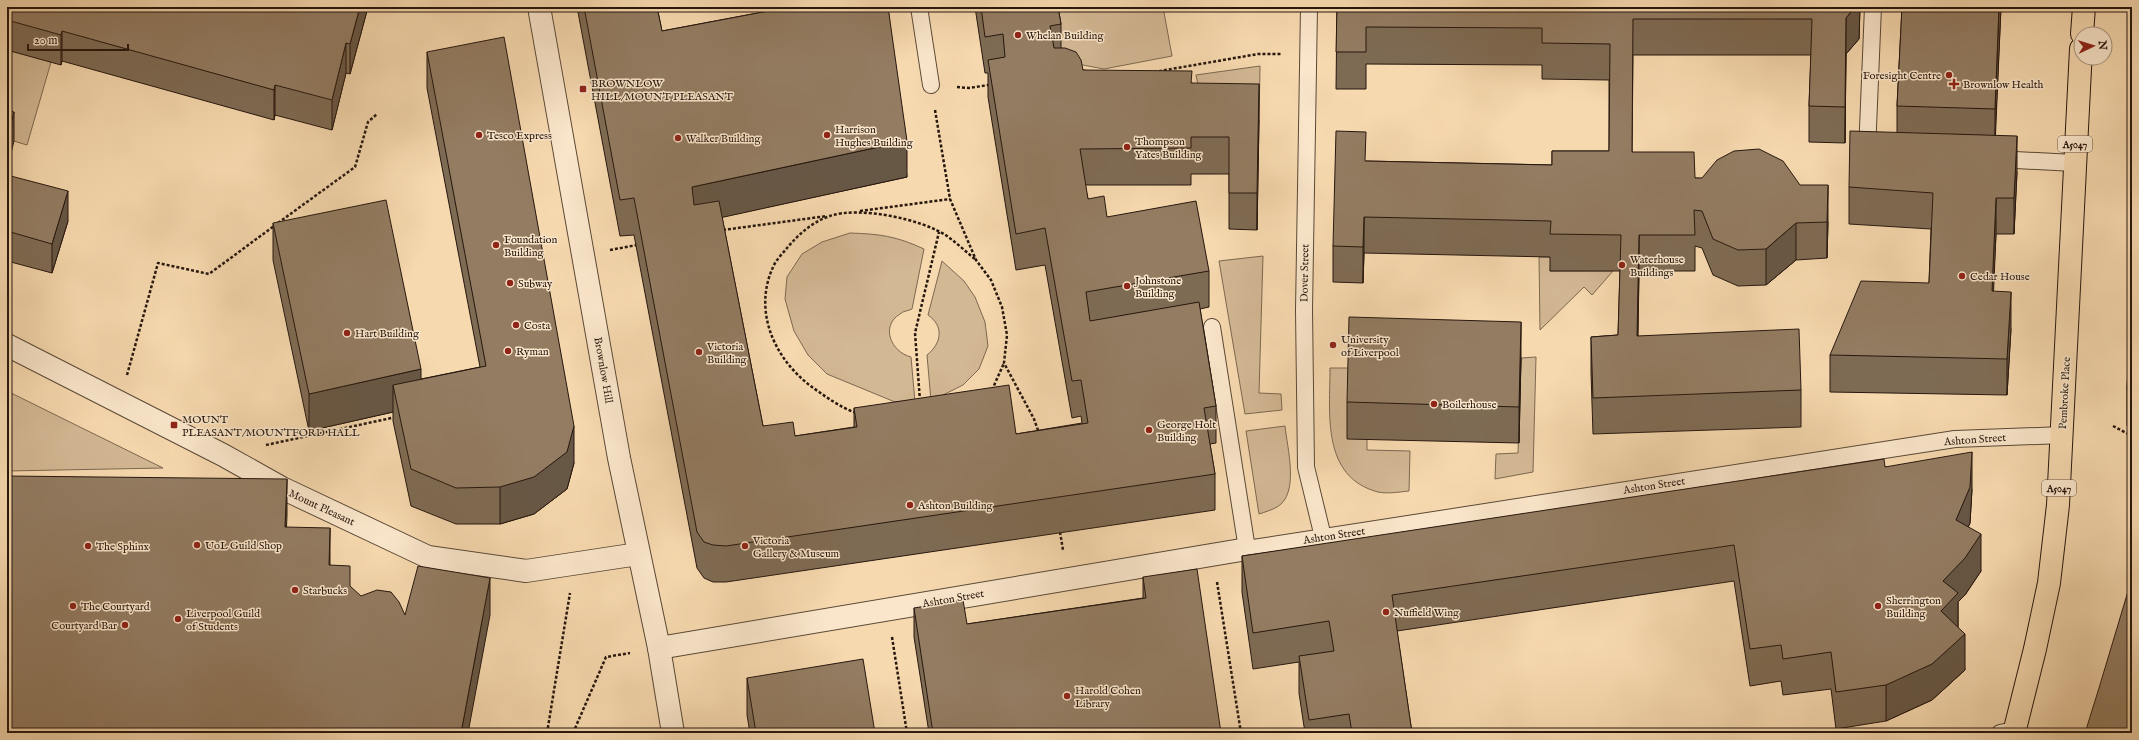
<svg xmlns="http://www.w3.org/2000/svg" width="2139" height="740" font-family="'IM FELL English',serif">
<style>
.green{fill:#d3b894;stroke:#7c6851}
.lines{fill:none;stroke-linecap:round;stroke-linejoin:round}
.service-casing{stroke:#5a4836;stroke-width:18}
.pedestrian-casing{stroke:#5a4836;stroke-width:24}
.tertiary-casing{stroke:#5a4836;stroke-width:24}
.primary-casing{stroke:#26170e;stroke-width:24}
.path{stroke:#26170e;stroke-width:2.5;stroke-dasharray:3 2;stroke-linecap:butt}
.service{stroke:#fae6cb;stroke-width:16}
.pedestrian{stroke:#fae6cb;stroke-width:22}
.tertiary{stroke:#fae6cb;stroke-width:22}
.primary{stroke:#f7d9af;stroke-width:22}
.wall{fill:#7e6b54;stroke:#26170e}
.shaded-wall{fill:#675745;stroke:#26170e}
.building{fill:#937c62;stroke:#26170e}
.poi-dot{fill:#8f2418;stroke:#fae6cb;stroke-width:1.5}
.labels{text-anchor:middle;stroke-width:3;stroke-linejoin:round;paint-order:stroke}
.shield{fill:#fae6cb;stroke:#665547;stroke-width:1}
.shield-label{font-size:10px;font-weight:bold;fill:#26170e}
.poi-label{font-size:11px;fill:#26170e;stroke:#fae6cb;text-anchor:start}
.street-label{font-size:11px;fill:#26170e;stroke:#fae6cb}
</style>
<rect width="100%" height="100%" fill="#f7d9af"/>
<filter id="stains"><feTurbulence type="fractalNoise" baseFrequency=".005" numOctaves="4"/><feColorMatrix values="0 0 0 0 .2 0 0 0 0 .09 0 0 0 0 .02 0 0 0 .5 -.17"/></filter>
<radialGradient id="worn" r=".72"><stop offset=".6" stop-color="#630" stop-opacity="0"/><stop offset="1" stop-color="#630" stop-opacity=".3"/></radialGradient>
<path class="green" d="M1056,7h107l9,49 -68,13 -43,-8z
M7,50l44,12 -24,83 -20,-6z
M1260,66l-1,54h-54l-9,-45z
M850,233c30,1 46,3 74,16l-12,60c-4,2 -9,2 -12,5 -20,12 -9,38 11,43l4,45h-20l-68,-28 -19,-19 -14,-24 -9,-32 2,-22 15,-23 20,-12z
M1263,256l-4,137 22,1 1,16 -37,4 -26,-153z
M1539,257h12l-1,14h63l-21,24 -8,-8 -44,43z
M942,261l22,20 11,16 10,25 3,24 -9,23 -16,16 -32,16 -4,-46c15,-12 17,-29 1,-40z
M1536,357l-3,115 -38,7 1,-25 22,-1 3,-95z
M1330,368h19l18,71v11l43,1 -1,40c-9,1 -22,3 -31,1 -57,-15 -48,-79 -48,-124z
M7,391l156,77 -156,3z
M1285,426c2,21 15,68 -8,81 -5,3 -12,5 -18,7l-13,-83z"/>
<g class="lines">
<defs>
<path id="service" d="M919,7l12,78
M1309,7l-5,303 2,157 17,70
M1867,152l6,-145
M1996,159l78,4
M1212,327l35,222 708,-110 108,-4
M2000,733l14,-3"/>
<path id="pedestrian" d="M659,648l588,-99"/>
<path id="tertiary" d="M539,7l80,451 40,190 14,85
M7,345l216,110 59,33 146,69 98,14 112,-17"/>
<path id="primary" d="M2082,34l2,-27
M2014,733l21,-84 14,-66 9,-78 23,-456"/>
</defs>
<use href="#service" class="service-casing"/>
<use href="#pedestrian" class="pedestrian-casing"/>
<use href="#tertiary" class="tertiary-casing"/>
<use href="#primary" class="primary-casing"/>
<path class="path" d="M1154,72l104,-18h24
M957,87l12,1 20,-3
M935,110l15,89 26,61 15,20 11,27 5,28 -3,28 30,56 5,14
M860,211l90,-12
M278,223l77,-56 13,-45 9,-8
M723,230l104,-14
M610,250l27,-5
M127,375l31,-112 51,11 65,-48
M992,390l12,-27
M920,401l-5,-68 24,-101
M856,413c-16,-6 -30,-16 -44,-26 -38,-28 -60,-77 -38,-122 3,-6 9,-12 13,-17 12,-14 25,-26 43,-32 29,-10 92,3 117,20 10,7 19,16 28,23
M2113,426l19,10
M266,445l130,-28
M1060,532l3,18
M1217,582l24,151
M892,637l15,96
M547,733l23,-140
M573,733l33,-76 24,-4"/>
<use href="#service" class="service"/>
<use href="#pedestrian" class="pedestrian"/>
<use href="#tertiary" class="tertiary"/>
<use href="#primary" class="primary"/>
</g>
<path class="wall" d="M7,7h361l-18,67 -4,-1 -14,57 -57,-15 -1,5 -212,-59 -1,4 -54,-15z
M577,7h80l5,24 106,-20v-4h120l19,170 -185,40 41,209 32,10 59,-9v-19l162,26 66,-11 -1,-7 -9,2 -27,-153 -29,5 -28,-173v-24h-3l-10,-66h83l3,17v24l22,22 109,13 67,37 -2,110 -28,-1v-55h-38v11h-106l3,14 19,18 102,54v36l-9,2 16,97v37l-6,1 5,30v36l-489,72h-13l-9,-4 -7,-10 -63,-333 -14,1z
M1337,7h523l-1,32 -13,15 -1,89 -36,-1v-36l2,-51h-178l-1,97 63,26 105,7 28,37 -1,36 -31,2 -30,25 -28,1 -25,-11 -11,-27 -7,-2v25h-56l-1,65 163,54v37l-208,7 -2,-61v-36l27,-2 2,-64h-70v-14l-186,-4 -1,30 -30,-1v-36l33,-85 186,4v-14h57v-71l-67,-1v-14l-176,-1v25h-30z
M1902,7h99l-6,128 22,37 -3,62h-18l-3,57 18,38 -4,66 -177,-3v-37l99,-72 2,-54 -82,-5v-37l48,-54v-27z
M427,52l147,411 -7,26 -33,25 -34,10h-44l-45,-18 -18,-85v-9l-84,19 -36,-171v-37l148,156 59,-12 -53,-279z
M2132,139v82h-2v-36z
M7,175l61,46 -16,52 -45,-12z
M2132,290v136h-5v-37z
M1521,358l-2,85 -172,-4v-37z
M1885,467l87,22 -2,34 -2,4 13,44 -16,24 -7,7v25l7,43 -33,30 -46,21 -50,8 -5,-40 -48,6 -2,-14 -31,5 -16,-105 -337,50 15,102h-107l-6,-40v-31l-46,7 -11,-77v-36z
M1143,577l78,156h-292l-15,-96v-29l53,16 176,-26z
M747,678l128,55h-125l-3,-18z"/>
<path class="shaded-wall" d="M360,7h8l-18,67v-30z
M1855,7h5l-1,32 -13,15 -1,89 1,-125z
M1999,7h2l-6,139v-37z
M62,31v30l-1,4v-30z
M346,43v30l-14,57v-30z
M1259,84v36l-2,110v-37z
M275,85v30l-1,5v-30z
M14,112v29l-7,28v-30z
M2017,136v36l-3,62v-36z
M907,141v36l-215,47v-37z
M1828,185v37l-1,36v-36z
M68,191v30l-16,52v-29z
M1996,198v36l-4,94v-37z
M1364,217v36l-1,30v-36z
M1796,223v37l-30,25v-36z
M1639,235v36l-2,101v-36z
M2011,292v37l-4,66v-36z
M1521,322v36l-2,85v-36z
M421,369v37l-28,-21v27l-84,19v-37z
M574,426v37l-7,26 -33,25 -34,10v-37z
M1972,452v37l-2,34 -14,33v-36z
M287,479v36l-2,48v-36z
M330,528v37h-1z
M1981,534v37l-16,24 -7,7v28l-17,-19 2,-30z
M490,578v37l-22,118h-7z
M1965,634v36l-33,30 -46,21v-36z"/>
<path class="building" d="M7,7h353l-10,37 -4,-1 -14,57 -57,-15 -1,5 -212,-59 -1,4 -54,-15z
M584,7h73l5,24 112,-21v-3h114l19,134 -215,46 2,18 25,-4 44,225 30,-4 2,14 62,-9 -3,-19 155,-23 7,49 72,-11 -7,-43 -9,1 -27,-153 -29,6 -28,-174 17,-3 -2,-23 -18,3 -4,-30h77l3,17 -11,2 4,22h11l11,4 5,8 2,10 109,1 -1,12 68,1 -2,109h-28v-56h-38v11l-111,1 8,50 16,-3 3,21 89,-16 13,70 -123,21 4,29 109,-19 17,104 -12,2 11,66 -489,72 -13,-1 -9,-3 -7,-10 -63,-334 -14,2z
M1337,7h518l-9,11 -1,89 -36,-1 3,-87h-179l-1,133h62l1,26h7l15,-18 17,-9 25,-2 24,12 17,24h28l-1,37 -31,1 -30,26 -28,1 -25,-11 -11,-28 -8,-1 1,25h-56l-2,101 162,-7 2,61 -208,8 -2,-61 27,-2 3,-100 -71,-1 1,-13 -187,-4 -1,30 -30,-1 3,-115 30,1 -1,29 187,4v-14h57l1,-107 -68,-1v-15l-176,-1v25h-30z
M1902,7h97l-4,102 -98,-3z
M504,37l70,389 -7,26 -33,25 -34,10 -44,1 -45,-19 -18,-84 93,-19 -59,-314z
M7,110l7,2 -7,27z
M1850,131l167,5 -3,62h-18l-4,93 19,1 -4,67 -177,-4 31,-74 68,2 4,-90 -84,-6z
M2132,139v46h-2z
M7,175l61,16 -16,53 -45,-13z
M386,200l35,169 -112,25 -36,-171z
M2132,290v100l-5,-1z
M1349,317l172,5 -2,85 -172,-5z
M1972,452l-2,35 -14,33 25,14 -16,24 -22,23 15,12 -17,18 24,23 -33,30 -46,21 -50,7 -5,-40 -48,7 -2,-14 -31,4 -16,-104 -342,50 20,138h-60l-3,-19 -40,6 -10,-64 35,-5 -5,-30 -76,12 -11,-77 642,-97 1,8z
M7,476l280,3 -2,48 45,1 -1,37 21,1v20l11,10 16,-6 14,2 8,10 6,13 13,-49 72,12 -29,155h-454z
M1197,569l24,164h-288l-19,-125 49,-8 4,24 179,-26 -3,-21z
M2132,578v155h-47l14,-45z
M863,659l12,74h-119l-9,-55z"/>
<g class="poi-dot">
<circle cx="1018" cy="35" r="4"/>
<circle cx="1949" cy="75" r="4"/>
<path d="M1952 78h4v4h4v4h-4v4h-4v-4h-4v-4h4z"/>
<rect x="579" y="85" width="8" height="8" rx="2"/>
<circle cx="479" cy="135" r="4"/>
<circle cx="827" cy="135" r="4"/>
<circle cx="678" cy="138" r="4"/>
<circle cx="1127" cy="147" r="4"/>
<circle cx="496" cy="245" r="4"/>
<circle cx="1622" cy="265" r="4"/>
<circle cx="1962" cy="276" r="4"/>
<circle cx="510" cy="283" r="4"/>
<circle cx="1127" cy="286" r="4"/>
<circle cx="516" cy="325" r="4"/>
<circle cx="347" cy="333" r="4"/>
<circle cx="1333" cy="345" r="4"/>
<circle cx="508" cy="351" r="4"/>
<circle cx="699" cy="352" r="4"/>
<circle cx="1434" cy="404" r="4"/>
<rect x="170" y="421" width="8" height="8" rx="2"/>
<circle cx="1149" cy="430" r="4"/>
<circle cx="910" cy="505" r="4"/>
<circle cx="197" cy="545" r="4"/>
<circle cx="88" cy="546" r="4"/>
<circle cx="745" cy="546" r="4"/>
<circle cx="295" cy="590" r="4"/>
<circle cx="73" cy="606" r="4"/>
<circle cx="1878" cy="606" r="4"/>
<circle cx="1386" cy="612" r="4"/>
<circle cx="178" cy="619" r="4"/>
<circle cx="125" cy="625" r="4"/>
<circle cx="1067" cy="696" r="4"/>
</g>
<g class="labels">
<g class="shield">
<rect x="2058" y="136" width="34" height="16" rx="3"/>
<rect x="2042" y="480" width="34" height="16" rx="3"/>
</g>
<g class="shield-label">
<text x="2075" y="148">A5047</text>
<text x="2059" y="492">A5047</text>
</g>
<g class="poi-label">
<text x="1026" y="39">Whelan Building</text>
<text x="1941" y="79" text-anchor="end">Foresight Centre</text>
<text x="591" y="87">BROWNLOW<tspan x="591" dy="13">HILL/MOUNT PLEASANT</tspan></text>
<text x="1963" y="88">Brownlow Health</text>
<text x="835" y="133">Harrison<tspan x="835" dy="13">Hughes Building</tspan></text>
<text x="487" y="139">Tesco Express</text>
<text x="686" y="142">Walker Building</text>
<text x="1135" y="145">Thompson<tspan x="1135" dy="13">Yates Building</tspan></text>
<text x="504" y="243">Foundation<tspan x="504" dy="13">Building</tspan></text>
<text x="1630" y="263">Waterhouse<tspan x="1630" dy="13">Buildings</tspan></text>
<text x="1970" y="280">Cedar House</text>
<text x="1135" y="284">Johnstone<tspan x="1135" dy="13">Building</tspan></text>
<text x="518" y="287">Subway</text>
<text x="524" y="329">Costa</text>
<text x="355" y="337">Hart Building</text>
<text x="1341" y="343">University<tspan x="1341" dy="13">of Liverpool</tspan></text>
<text x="707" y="350">Victoria<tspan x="707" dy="13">Building</tspan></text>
<text x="516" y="355">Ryman</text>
<text x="1442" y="408">Boilerhouse</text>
<text x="182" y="423">MOUNT<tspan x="182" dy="13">PLEASANT/MOUNTFORD HALL</tspan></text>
<text x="1157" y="428">George Holt<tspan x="1157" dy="13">Building</tspan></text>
<text x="918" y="509">Ashton Building</text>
<text x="753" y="544">Victoria<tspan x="753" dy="13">Gallery &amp; Museum</tspan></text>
<text x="205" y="549">UoL Guild Shop</text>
<text x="96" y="550">The Sphinx</text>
<text x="303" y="594">Starbucks</text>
<text x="1886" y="604">Sherrington<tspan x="1886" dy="13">Building</tspan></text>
<text x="81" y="610">The Courtyard</text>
<text x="1394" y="616">Nuffield Wing</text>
<text x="186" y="617">Liverpool Guild<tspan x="186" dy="13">of Students</tspan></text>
<text x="117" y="629" text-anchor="end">Courtyard Bar</text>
<text x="1075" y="694">Harold Cohen<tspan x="1075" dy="13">Library</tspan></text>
</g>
<g class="street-label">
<text transform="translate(1304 273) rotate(-89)" y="4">Dover Street</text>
<text transform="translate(604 370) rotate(80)" y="4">Brownlow Hill</text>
<text transform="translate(2064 393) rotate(-87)" y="4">Pembroke Place</text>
<text transform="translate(1975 439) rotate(-4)" y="4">Ashton Street</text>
<text transform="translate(1654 485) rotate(-9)" y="4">Ashton Street</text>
<text transform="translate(322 507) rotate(25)" y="4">Mount Pleasant</text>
<text transform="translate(1334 535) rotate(-9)" y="4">Ashton Street</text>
<text transform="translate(953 598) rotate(-10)" y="4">Ashton Street</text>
</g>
</g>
<rect width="2139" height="740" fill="none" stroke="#f7d9af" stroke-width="24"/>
<rect x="8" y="8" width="2123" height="724" fill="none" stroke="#26170e" stroke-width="2"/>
<rect x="12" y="12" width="2115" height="716" fill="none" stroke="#26170e"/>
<g transform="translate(2093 46) rotate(86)"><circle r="19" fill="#fae6cb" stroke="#a5937f"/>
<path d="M0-3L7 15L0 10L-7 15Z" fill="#8f2418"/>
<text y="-6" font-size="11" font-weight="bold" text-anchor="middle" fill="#26170e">N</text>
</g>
<path d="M28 44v6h100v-6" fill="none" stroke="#26170e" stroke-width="2"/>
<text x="34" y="44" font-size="12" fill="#26170e" stroke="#fae6cb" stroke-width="3" paint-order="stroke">20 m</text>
<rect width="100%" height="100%" filter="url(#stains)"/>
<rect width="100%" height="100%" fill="url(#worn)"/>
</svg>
